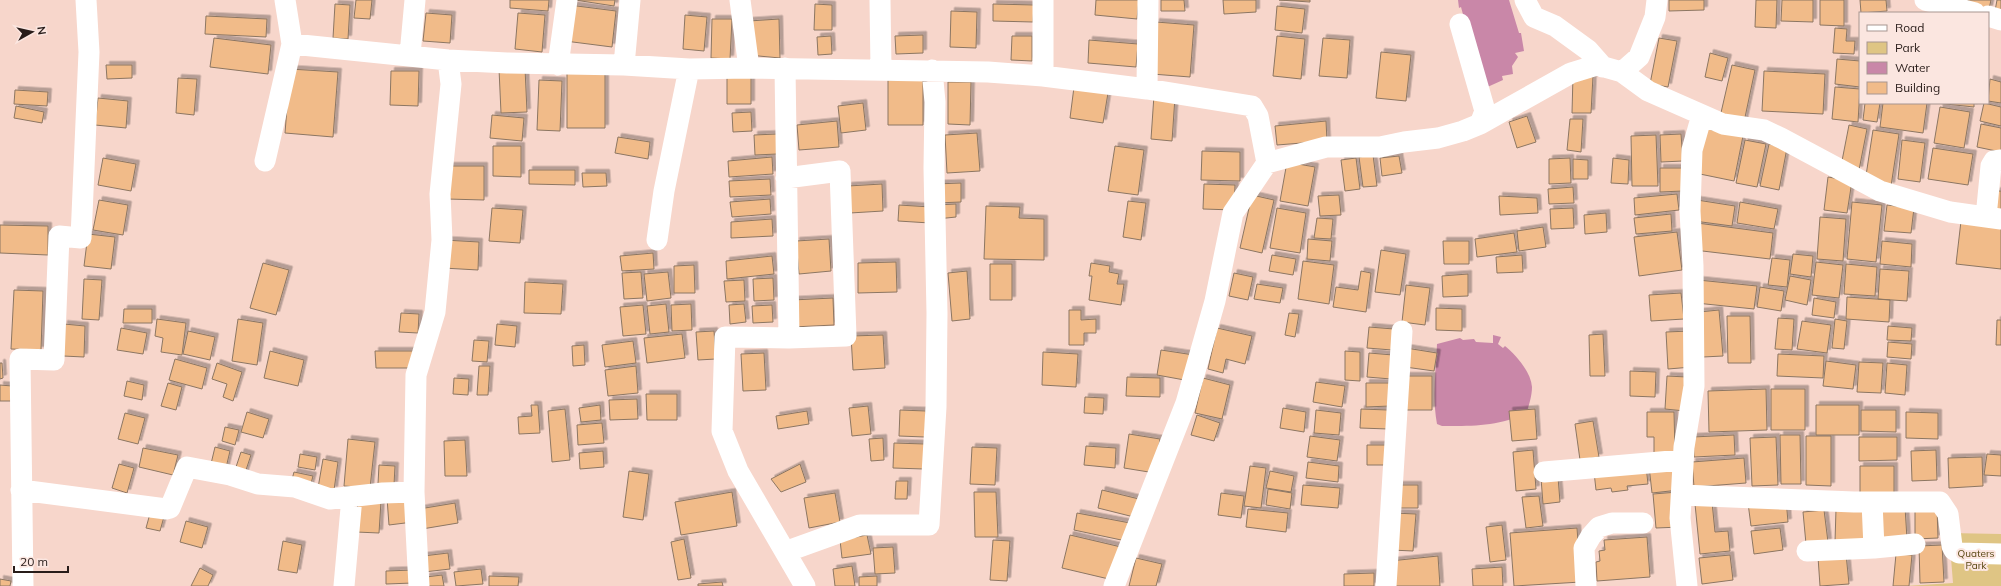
<svg xmlns="http://www.w3.org/2000/svg" width="2001" height="586" font-family="Mulish,sans-serif">
<style>
.green{fill:#dfc584}
.water{fill:#c987a8}
.building{fill:#f1bb89;stroke:#8c7662;filter:url(#shadow)}
.lines{fill:none;stroke-linecap:round;stroke-linejoin:round}
.minor{stroke:#fff;stroke-width:21}
.labels{text-anchor:middle;stroke-width:4;stroke-linejoin:round;paint-order:stroke}
.park-label{font-size:10px;fill:#574510;stroke:#fbe6e0}
</style>
<defs>
<filter id="shadow"><feDropShadow dx="3.5" dy="-3.5" stdDeviation="0" flood-color="#0004"/></filter>
</defs>
<rect width="100%" height="100%" fill="#f7d6cb"/>
<path class="green" d="M1949,533l52,1v52h-96l48,-3z"/>
<path class="water" d="M1458,0h51l10,33h2l3,18 -9,2 3,4 -6,9 1,8 -11,2 1,4 -20,9 -22,-82 -2,1z
M1493,335l8,2 -3,7 5,4 2,-2c11,9 26,26 27,41 0,9 -3,17 -5,25 -26,15 -56,14 -85,14l-5,-2c-5,-27 -1,-53 0,-80l23,-6 3,2 11,-1 2,3 17,1z"/>
<path class="building" d="M356,0h16l-2,19 -16,-1z
M510,0h39l-1,11 -38,-3z
M575,0h40l-1,6z
M1096,0h43l-2,19 -42,-4z
M1161,0h23l1,11h-24z
M1223,0h33v12l-32,2z
M1279,0h31v2z
M1669,0h35v10l-35,1z
M1756,0h21l-1,28 -21,-1z
M1782,0h31v22l-32,-1z
M1820,0h24v26l-24,-1z
M1860,0h26l1,11 -26,2z
M1968,0h23l-2,9 -22,-4z
M1997,0h4v12l-6,-1z
M335,4l15,1 -2,34 -15,-1z
M815,4l17,1v25h-18z
M993,4l41,1 -1,17 -40,-1z
M569,5l47,6 -4,36 -47,-6z
M1277,6l28,3 -3,24 -27,-3z
M951,11l26,1 -1,36 -26,-1z
M426,13l26,2 -2,28 -27,-2z
M518,13l27,2 -3,37 -27,-3z
M685,15l22,2 -3,34 -21,-2z
M206,16l61,3 -1,18 -61,-3z
M712,19h20l-2,40 -19,-1z
M779,19l1,39 -32,-3 1,-34z
M1156,22l38,3 -4,52 -38,-3z
M1835,28l12,1 -1,12h9l-1,13 -21,-1z
M923,35v18l-27,1 -1,-18z
M831,36l1,18 -14,1 -1,-18z
M1012,36h20v25l-21,-1z
M1277,36l28,3 -4,40 -28,-3z
M214,38l57,7 -3,29 -58,-7z
M1323,38l27,2 -3,38 -28,-2z
M1659,38l18,3 -9,46 -18,-3z
M1089,40l49,4 -2,23 -48,-4z
M1381,52l30,3 -5,46 -30,-3z
M1710,53l18,5 -6,23 -17,-4z
M1837,59l23,2v26l-25,-3z
M106,65h26v13l-25,1z
M1732,65l23,5 -11,52 -24,-5z
M525,68l2,44 -26,1 -2,-44z
M290,69l48,3 -5,65 -48,-4z
M391,71h28l-1,35 -28,-1z
M567,71l38,1v56h-38z
M1764,71l61,3 -2,40 -61,-3z
M727,75h24v29h-24z
M1573,75l20,1 -2,37h-19z
M178,78l19,1 -3,36 -18,-2z
M1990,79l11,3v21l-13,-2z
M539,80l23,1 -2,50 -23,-1z
M888,80h35v45h-35z
M948,82h23l-1,43 -22,-1z
M1074,87l34,6 -5,30 -33,-5z
M1835,87l25,2 -2,33 -26,-3z
M15,90l33,2 -1,14 -33,-2z
M1154,95l21,2 -3,44 -21,-2z
M98,98l30,3 -2,27 -31,-3z
M863,103l3,27 -25,3 -3,-27z
M1865,103h15l-3,19 -14,-2z
M1883,103h44l-4,30 -43,-6z
M1936,103h38v4z
M1984,103l17,4v19l-21,-5z
M16,106l28,6 -2,11 -28,-5z
M1940,107l30,5 -6,36 -30,-5z
M751,112l1,19 -19,1 -1,-19z
M492,115l32,3 -2,23 -32,-3z
M1527,116l9,26 -19,6 -8,-26z
M1570,119h13l-2,33 -14,-2z
M837,121l2,26 -40,3 -2,-25z
M1326,121l1,20 -50,4 -2,-19z
M1981,124l20,4v24l-24,-5z
M1849,125l18,4 -8,41 -18,-4z
M1703,128l40,8 -9,45 -39,-8z
M1873,130l26,4 -8,52 -26,-4z
M977,133l3,38 -33,2 -2,-38z
M777,134v20l-22,1 -1,-20z
M1681,134l2,27 -22,1 -1,-27z
M1656,135l2,51h-26l-1,-50z
M618,137l32,5 -2,17 -33,-6z
M1745,140l21,4 -9,43 -21,-4z
M1902,140l23,3 -5,39 -22,-3z
M1769,144l18,4 -8,42 -19,-4z
M493,146h28v31l-28,-1z
M1115,146l29,4 -6,45 -30,-4z
M1933,148l40,6 -5,31 -40,-6z
M1202,151l38,1v29l-39,-1z
M1373,155l4,31 -14,1 -4,-30z
M1399,156l3,17 -20,3 -2,-18z
M772,157l1,17 -44,3 -1,-16z
M103,158l33,6 -5,27 -33,-6z
M1356,158l4,31 -15,2 -4,-31z
M1570,158l1,25 -22,1v-25z
M1613,158l16,2 -1,24 -17,-1z
M1573,159l15,1v19h-15z
M1287,162l28,5 -7,39 -28,-5z
M447,166h37v34l-37,-1z
M1660,168h23v23l-23,1z
M529,170h46v15l-46,-1z
M582,173h24l1,13 -24,1z
M1828,177l24,4 -5,32 -23,-3z
M770,179l1,16 -41,2 -1,-16z
M961,183v19l-25,1 -1,-19z
M882,184l1,27 -33,2 -2,-27z
M1204,184l31,1 -1,25 -31,-1z
M1573,187l1,16 -25,1 -1,-15z
M1997,191h4v22l-7,-2z
M1677,194l2,16 -44,5 -1,-17z
M1252,195l22,5 -12,53 -22,-5z
M1339,195l2,20 -21,1 -2,-20z
M1499,196l38,2 1,15 -38,2z
M770,199l1,15 -39,3 -2,-15z
M99,200l29,5 -5,30 -30,-5z
M1697,200l38,6 -3,20 -38,-5z
M1128,201l18,2 -5,37 -18,-3z
M1740,202l38,7 -4,20 -37,-6z
M1852,202l30,3 -6,57 -29,-3z
M956,204v13l-19,2 -1,-14z
M899,205l32,2 -1,16 -32,-2z
M1887,205l27,3 -3,25 -27,-2z
M986,206l34,1 -1,11 25,1v41l-60,-1z
M492,208l31,2 -3,33 -31,-2z
M1277,208l29,5 -6,40 -30,-5z
M1573,208l1,20 -23,1 -1,-20z
M1606,213l1,19 -22,2 -1,-19z
M1671,214l1,17 -36,3 -2,-16z
M1820,217l26,2 -3,42 -26,-2z
M1317,218l16,1 -2,20 -17,-1z
M772,219l1,17 -42,2v-16z
M1961,221l40,4v44l-45,-5z
M1697,223l76,10 -3,26 -76,-9z
M0,225l48,1v29l-48,-2z
M1543,227l3,20 -27,4 -2,-20z
M1677,232l5,38 -43,6 -5,-39z
M1514,233l3,19 -40,5 -2,-18z
M88,234l27,3 -4,32 -27,-3z
M829,239l2,32 -32,3 -3,-33z
M1308,239l24,2 -2,20 -23,-2z
M444,240l35,2 -1,28 -35,-2z
M1443,241h26v23h-25z
M1882,241l30,3 -1,23 -31,-3z
M1381,250l25,4 -6,41 -25,-3z
M653,253l1,16 -32,2 -2,-15z
M1793,254l20,2 -2,21 -21,-3z
M1272,255l24,4 -3,16 -24,-4z
M1522,255l1,17 -26,1 -1,-16z
M772,256l2,18 -47,5 -1,-18z
M1772,258l18,2 -3,27 -19,-2z
M1303,261l31,4 -5,39 -31,-5z
M896,262l1,30 -39,1v-30z
M1816,262l27,3 -4,33 -27,-3z
M263,263l26,7 -13,45 -26,-7z
M1091,263l19,3 -1,6 10,2 -2,10h7l-3,21 -32,-5 3,-24h-3z
M990,264h22v36h-22z
M1846,264l31,3 -2,29 -31,-2z
M694,265l1,28h-21v-27z
M1880,269l29,2 -2,30 -29,-2z
M967,271l3,48 -18,2 -4,-48z
M1361,271l10,2 -5,39 -33,-5 3,-20 22,3z
M641,272l2,26 -19,1 -2,-26z
M668,272l3,26 -24,3 -3,-27z
M1234,273l19,4 -5,23 -19,-4z
M1468,274v22l-25,1 -1,-21z
M1790,276l21,4 -4,25 -22,-5z
M773,278l1,22 -20,1 -1,-22z
M84,279l18,1 -3,40 -17,-1z
M744,280l1,21 -19,1 -2,-21z
M1698,280l59,6 -3,23 -58,-6z
M525,282l38,2 -2,30 -37,-1z
M1257,284l26,4 -3,15 -26,-4z
M1406,285l24,3 -5,37 -23,-3z
M1760,287l24,4 -3,20 -24,-4z
M14,290l29,1 -2,59 -30,-1z
M1681,293l3,26 -33,2 -2,-26z
M1847,297l43,3 -1,22 -43,-3z
M833,298l1,27 -41,2 -1,-27z
M1814,298l22,4 -2,16 -22,-3z
M666,304l3,28 -19,2 -3,-28z
M691,304l1,26 -20,1 -1,-26z
M744,304l2,18 -16,2 -1,-19z
M643,305l3,29 -23,2 -3,-29z
M772,305l1,17 -20,1 -1,-17z
M1436,308l26,1v22l-26,-1z
M124,309h28v14h-29z
M1069,310h12v10l15,-1v14h-12v12h-15z
M1719,310l4,46 -20,1 -4,-45z
M401,313l18,1 -1,19 -19,-1z
M1289,313l10,1 -4,23 -10,-2z
M1727,316h23l1,47h-23z
M1778,318l16,1 -2,31 -17,-1z
M157,319l29,4 -4,32 -21,-3 2,-14 -8,-2z
M238,319l25,4 -6,42 -25,-4z
M1835,319l12,2 -3,28 -12,-1z
M1997,320h4v25h-5z
M1802,321l29,4 -4,28 -30,-4z
M64,324l21,2 -1,31 -21,-1z
M497,324l20,2 -2,21 -20,-2z
M1888,326l24,2 -1,13 -24,-1z
M1369,327l25,2 -2,21 -25,-2z
M121,328l26,5 -4,21 -26,-4z
M1217,328l35,8 -7,28 -19,-5 -3,14 -15,-4z
M188,331l27,6 -5,23 -27,-6z
M714,331l2,28 -18,1 -2,-28z
M1690,331l2,36 -24,2 -2,-37z
M682,334l3,24 -38,5 -3,-25z
M1603,334l2,42h-15l-1,-41z
M883,335l2,33 -32,2 -2,-34z
M474,340l15,1 -2,21 -15,-1z
M633,341l3,22 -31,4 -3,-22z
M1888,342l24,2 -1,15 -24,-2z
M584,345l1,20 -12,1 -1,-20z
M1406,348l31,5 -3,18 -29,-4z
M1161,350l33,5 -4,26 -33,-6z
M270,351l34,9 -6,26 -34,-8z
M375,351h40l-1,17h-38z
M1345,351l15,1v29l-15,-1z
M1043,352l35,2 -2,33 -34,-2z
M764,353l2,37 -23,1 -2,-37z
M1369,353l24,2 -2,24 -24,-2z
M1778,354l46,2 -1,22 -46,-2z
M175,359l32,9 -5,21 -33,-9z
M1826,361l30,4 -3,24 -30,-3z
M1859,362l24,1 -2,30 -24,-1z
M0,363h2l1,15 -3,1z
M217,363l25,9 -9,29 -10,-4 4,-13 -15,-5z
M1887,363l20,2 -2,30 -20,-2z
M479,366h11l-2,29h-11z
M636,366l2,27 -30,3 -3,-26z
M1630,371l26,1 -1,25 -25,-1z
M1403,376h29v34h-29z
M1667,376l20,1 -2,34 -20,-2z
M1127,377l33,1v19l-34,-1z
M454,378l15,1 -1,16 -15,-1z
M1203,378l27,7 -8,34 -27,-6z
M127,381l17,4 -2,15 -18,-4z
M1316,382l29,4 -3,21 -29,-5z
M168,383l14,4 -6,23 -15,-4z
M1366,383h24v23l-24,1z
M0,385l12,1 -1,15h-11z
M1766,389l1,41 -58,2 -1,-41z
M1771,389h34v41h-34z
M646,394h31v26h-30z
M1085,397l19,1 -1,16 -19,-1z
M637,399l1,20 -28,1 -1,-20z
M531,405h7l2,28 -21,1 -1,-17 14,-1z
M600,405l1,15 -20,2 -2,-14z
M1816,405h43v30h-43z
M868,406l3,28 -19,2 -3,-28z
M1283,408l23,4 -2,20 -24,-4z
M565,409l5,51 -18,2 -4,-51z
M1361,409l27,1v19l-28,-1z
M1535,409l2,30 -25,2 -3,-30z
M900,410l26,1 -1,26 -26,-1z
M1316,410l25,3 -2,22 -25,-2z
M1861,410h35v22l-35,-1z
M807,411l2,13 -31,5 -2,-13z
M247,412l22,7 -6,19 -22,-6z
M1647,412h27l1,40 -21,1v-16h-7z
M1906,412l32,1v26l-32,-1z
M125,413l20,5 -7,26 -20,-5z
M1197,415l23,8 -6,18 -23,-6z
M1593,421l6,36 -19,3 -5,-36z
M602,423l2,20 -26,2 -1,-20z
M225,427l14,3 -4,15 -13,-4z
M1129,434l31,5 -5,34 -31,-5z
M1734,435l1,20 -41,2 -1,-20z
M1780,435h20l1,49h-20z
M1310,436l30,4 -3,21 -30,-4z
M1806,436h25v50l-25,-1z
M1776,437l2,48 -26,1 -2,-48z
M1859,437h38v23l-38,1z
M883,438l1,22 -13,1 -2,-22z
M348,439l27,3 -5,46 -26,-2z
M465,440l2,36h-22l-1,-35z
M894,443l31,1 -1,25 -31,-1z
M1367,445h20v20h-20z
M1086,446l30,2 -1,20 -31,-3z
M215,447l15,4 -5,21 -15,-4z
M972,447l25,1 -2,37 -25,-1z
M143,448l35,7 -5,20 -34,-8z
M1533,450l3,39 -20,2 -3,-39z
M1936,450l1,30 -25,1 -1,-30z
M603,451l1,16 -24,2 -1,-16z
M241,452l10,3 -7,21 -10,-3z
M300,454l17,3 -2,13 -17,-3z
M1987,454l14,1v21l-17,-1z
M1982,457l1,29 -34,2 -1,-30z
M1744,458l2,25 -52,4 -2,-25z
M323,459l15,3 -4,28 -16,-2z
M1308,462l31,4 -1,16 -32,-4z
M1676,463l3,27 -27,3 -3,-27z
M119,464l15,4 -7,25 -15,-5z
M800,464l6,18 -25,10 -10,-13z
M379,465l16,1 -1,19 -16,-1z
M1250,466l16,2 -5,40 -17,-2z
M1646,466l2,18 -21,2 1,4 -16,2 -1,-4 -15,2 -2,-18z
M1860,466h34v29l-34,1z
M629,471l20,3 -6,46 -20,-3z
M1270,471l24,5 -3,16 -25,-4z
M294,472l19,4 -3,11 -19,-4z
M1558,477l2,25 -17,2 -2,-26z
M896,481h12l-1,18h-12z
M1303,485l37,3 -2,20 -37,-3z
M1394,485h24v23h-24z
M1268,489l24,4 -2,16 -24,-4z
M1102,490l37,9 -5,18 -36,-9z
M732,492l5,34 -56,9 -6,-33z
M974,492h22l2,45h-23z
M1678,492l3,35 -25,1 -3,-34z
M835,493l5,29 -31,6 -5,-30z
M1221,493l23,3 -3,22 -23,-3z
M411,495l2,27 -24,3 -2,-27z
M1539,496l4,30 -17,2 -4,-31z
M1786,499l2,23 -37,4 -3,-23z
M358,500l23,1 -2,32 -23,-1z
M1712,502l3,30 13,-1 2,20 -30,3 -5,-50z
M455,503l3,20 -36,6 -3,-20z
M1905,507l2,32 -25,1 -1,-32z
M1937,508l1,30 -23,1v-30z
M1248,509l40,4 -2,19 -40,-5z
M1836,509l33,1v32h-34z
M151,510l14,3 -5,18 -14,-3z
M1824,510l4,32 -22,2 -3,-32z
M1077,513l53,10 -4,18 -52,-11z
M1393,513l23,1 -3,37 -22,-1z
M186,521l22,6 -6,21 -22,-6z
M1502,525l4,35 -16,2 -4,-35z
M1577,528l4,54 -67,4 -4,-53z
M1780,528l3,22 -29,4 -3,-23z
M867,535l4,19 -29,4 -2,-18z
M1070,535l51,12 -8,33 -51,-12z
M1647,537l3,40 -53,4 -1,-19 4,-1 -1,-10 6,-1 -1,-10z
M684,539l7,39 -13,2 -7,-38z
M993,540l17,1 -3,40 -17,-1z
M283,541l19,4 -5,28 -19,-3z
M1942,545l2,37 -24,1 -1,-37z
M893,547l2,26 -20,1 -2,-26z
M448,553l2,16 -26,3 -1,-16z
M1846,554l3,30 -29,2 -2,-29z
M1896,554l16,1 -3,31h-16z
M1730,555l3,25 -31,4 -3,-26z
M1438,556l2,30h-47l-3,-25z
M1136,558l26,6 -6,22h-27z
M852,566l3,20h-20l-2,-17z
M1502,567l1,19h-30l-1,-17z
M200,568l13,7 -5,11h-17z
M481,569l2,15 -27,2 -2,-14z
M413,570v13l-27,1v-13z
M1374,573v13h-30v-12z
M442,575l2,11h-17l-1,-9z
M489,576l30,1 -1,9h-29z
M877,576v10h-18v-9z
M0,579l11,2 -1,5h-10z
M722,582l1,4h-25v-2z"/>
<g class="lines">
<path class="minor" d="M285,0l7,44 156,16 59,3 117,2 65,4 60,-1 239,4 55,4 104,13 105,17 6,10 9,47
M740,0l9,68
M880,0l1,69
M1043,0v76
M1525,0l9,17 21,9 33,24 15,17
M1925,0l50,13
M1988,16l13,4
M1460,24l25,87 -5,13
M410,55l5,-55
M558,65l9,-65
M624,65l6,-65
M785,68l4,270
M1622,72l17,-15 16,-40 2,-17
M1147,89l1,-89
M265,161l27,-117
M786,178l54,-7 6,165 -57,2 -64,-1 -3,94 16,40 67,115
M1986,217l5,-51 3,-5 7,-1
M657,240l7,-49 25,-122
M1544,472l139,-12
M21,490l145,19 4,-1 17,-41 43,8 28,9 37,3 35,12 53,-6 31,-1
M1682,495l172,7h86l8,12 4,32 2,4 5,3 42,1
M1872,502l2,46 41,-4
M1807,551l67,-3
M785,552l75,-27h69l7,-118 1,-94 -3,-145 1,-66 -3,-32
M23,586l-3,-227 34,1 5,-124 22,2 8,-186 -3,-52
M344,586l8,-89
M419,586l-5,-94 2,-117 19,-63 7,-72 -2,-46 11,-110 -3,-24
M1114,586l72,-183 29,-102 18,-88 34,-50 59,-16h54l24,-5 34,-4 25,-7 17,-7 91,-51 26,-8 25,7 26,19 75,33 41,6 17,8 99,53 70,21 51,7
M1386,586l16,-255
M1586,586l-2,-38 7,-12 8,-9 13,-4h31
M1687,586l-7,-68 4,-71 10,-61 -1,-120 -3,-55 2,-61 10,-35"/>
</g>
<g class="labels">
<g class="park-label">
<text x="1976" y="557">Quaters<tspan x="1976" dy="12">Park</tspan></text>
</g>
</g>
<rect x="1859" y="12" width="130" height="92" fill="#fbe6e0" stroke="#a79590"/>
<rect x="1867" y="25" width="20" height="6" fill="#ffffff" stroke="#a79590"/>
<text x="1895" y="32" font-size="12" fill="#281c19">Road</text>
<rect x="1867" y="42" width="20" height="12" fill="#dfc584" stroke="#a79590"/>
<text x="1895" y="52" font-size="12" fill="#281c19">Park</text>
<rect x="1867" y="62" width="20" height="12" fill="#c987a8" stroke="#a79590"/>
<text x="1895" y="72" font-size="12" fill="#281c19">Water</text>
<rect x="1867" y="82" width="20" height="12" fill="#f1bb89" stroke="#a79590"/>
<text x="1895" y="92" font-size="12" fill="#281c19">Building</text>
<g transform="translate(32 32) rotate(82)" stroke="#fbe6e0" stroke-width="3" paint-order="stroke">
<path d="M0-3L7 15L0 10L-7 15Z" fill="#281c19"/>
<text y="-6" font-size="11" font-weight="bold" text-anchor="middle" fill="#281c19">N</text>
</g>
<path d="M14 566v6h54v-6" fill="none" stroke="#281c19" stroke-width="2"/>
<text x="20" y="566" font-size="12" fill="#281c19" stroke="#fbe6e0" stroke-width="3" paint-order="stroke">20 m</text>
</svg>
